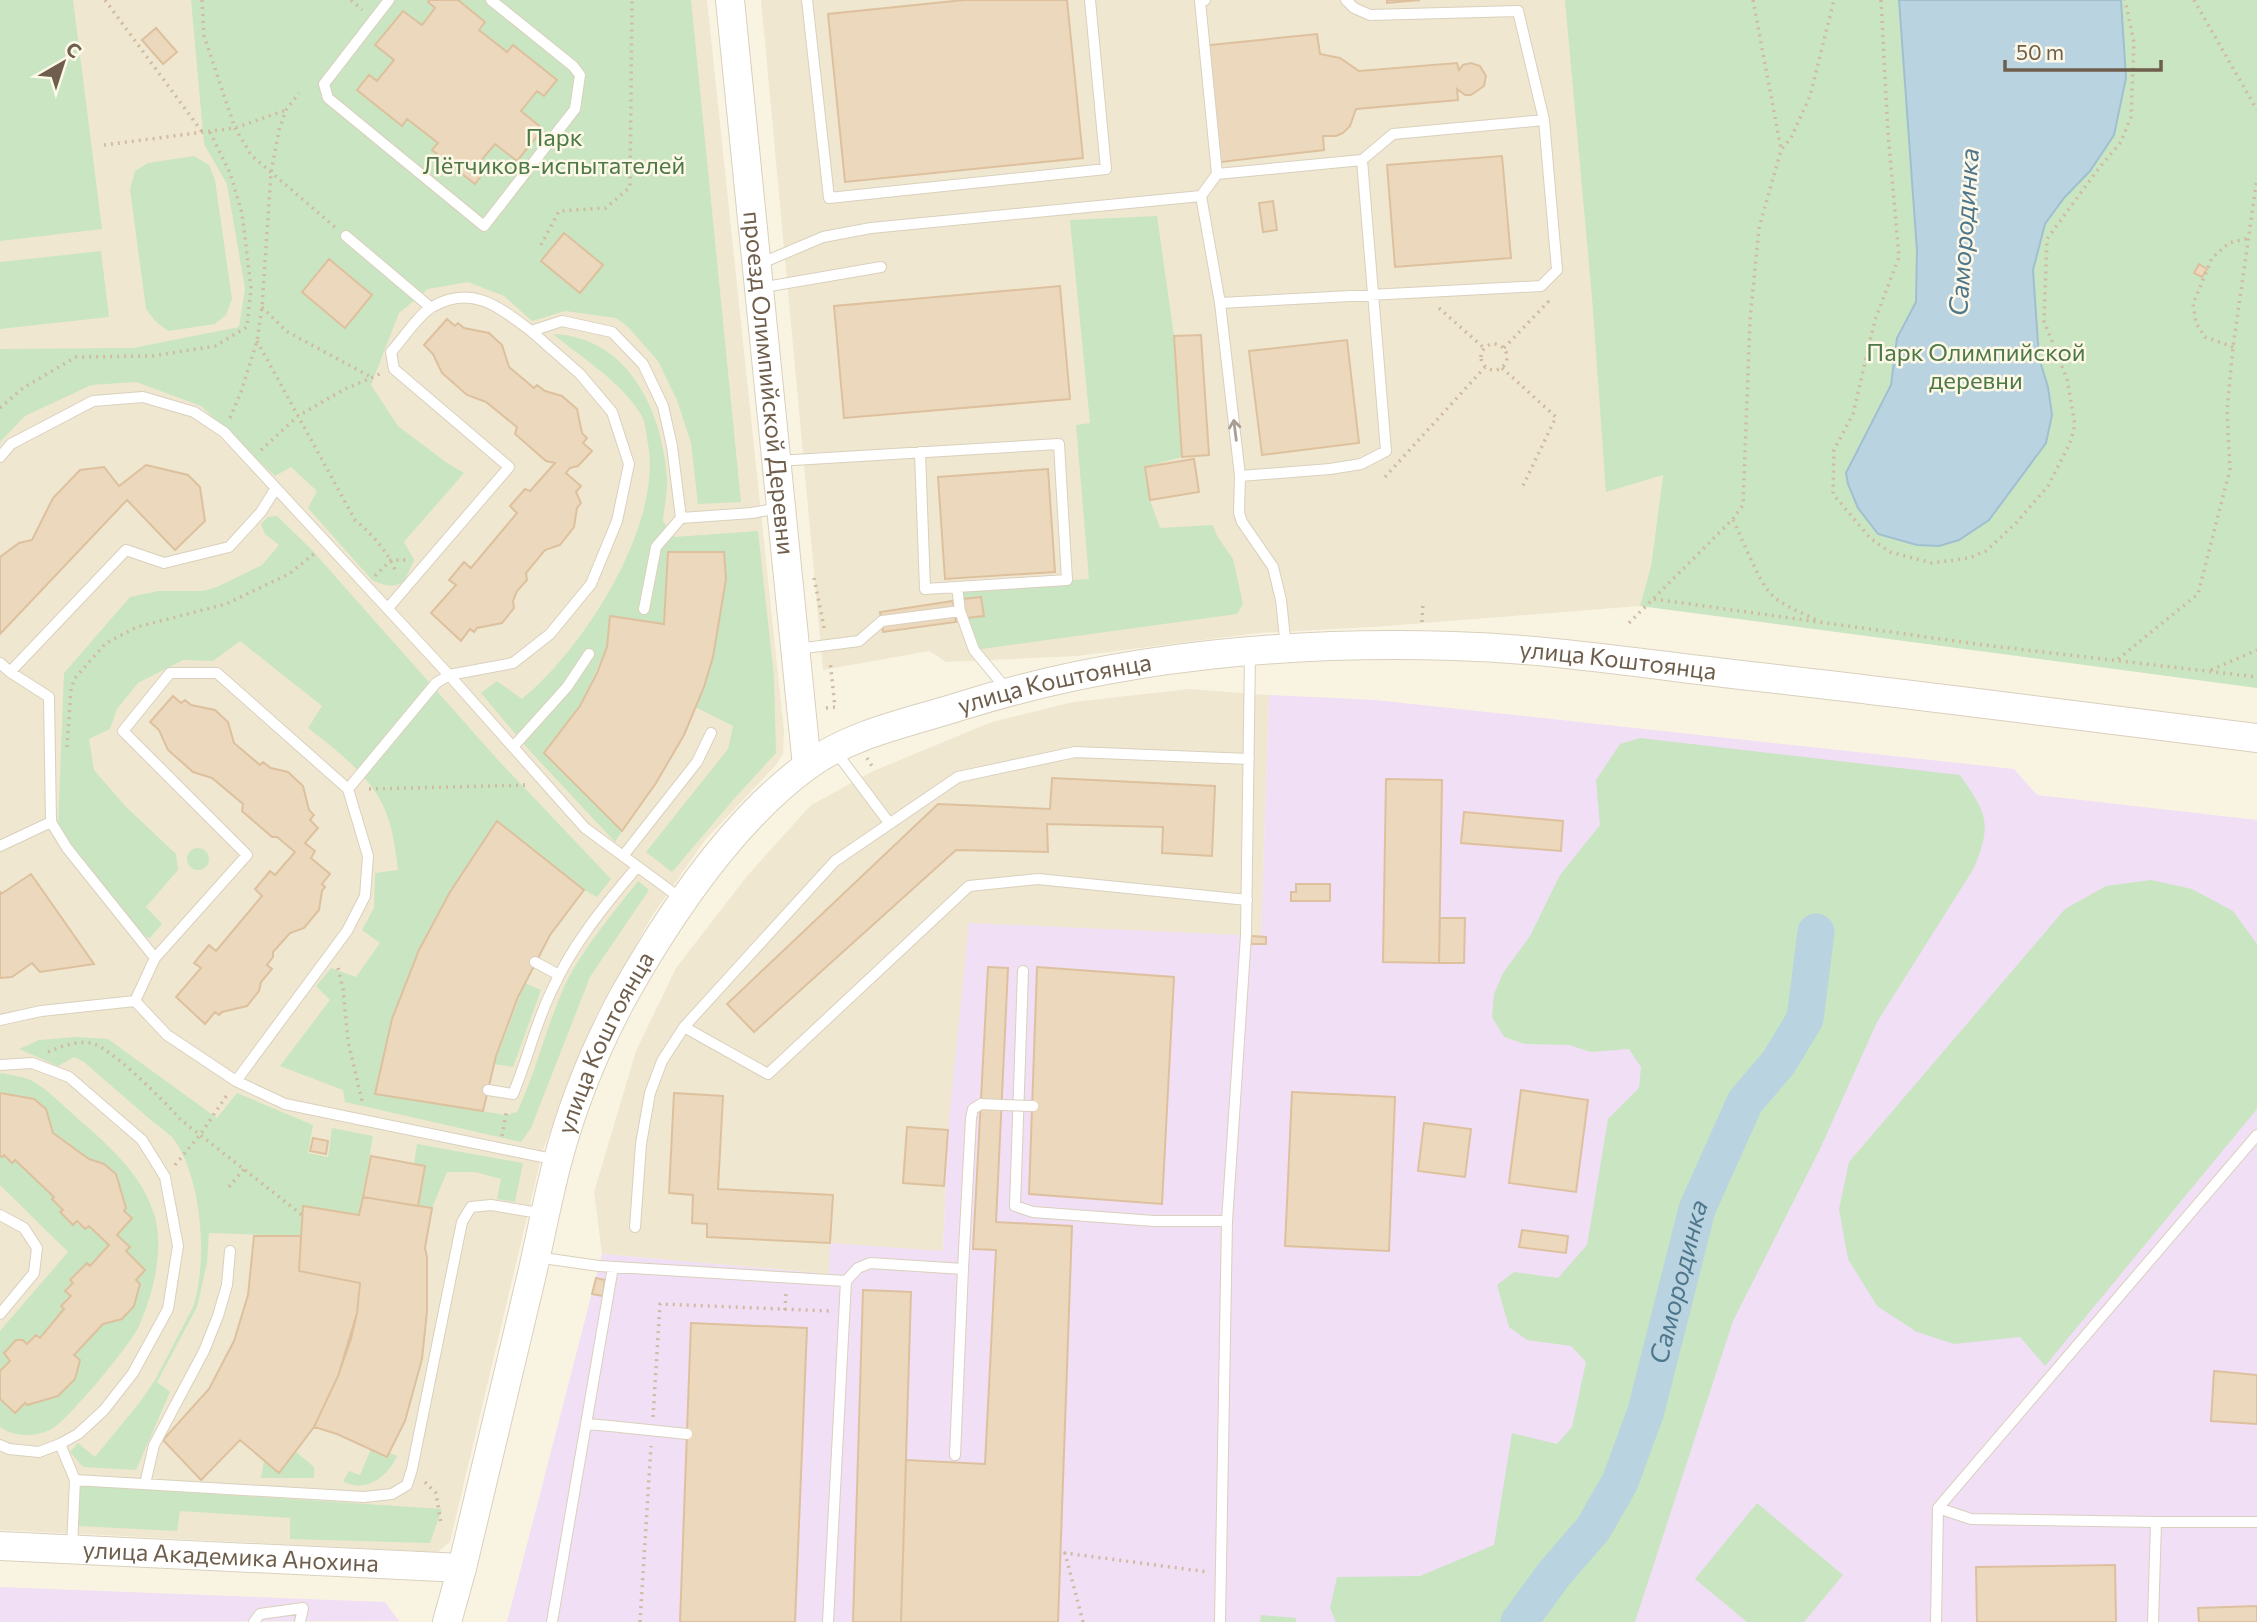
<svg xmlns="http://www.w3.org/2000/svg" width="2257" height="1622" font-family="Commissioner,sans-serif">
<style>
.residential{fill:#f0e7d1}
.education{fill:#f1dff5}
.green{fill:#cae5c2}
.water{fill:#b9d3e0;stroke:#a0c0d1;stroke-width:2}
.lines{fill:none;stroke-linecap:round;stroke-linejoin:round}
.river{stroke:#b9d3e0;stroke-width:37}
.building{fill:#ecd8bc;stroke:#ddc19e;stroke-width:2}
.service-casing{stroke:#d9d0bd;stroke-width:12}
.tertiary-casing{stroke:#d9d0bd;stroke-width:30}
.path{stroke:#d0bba0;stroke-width:3.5;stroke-dasharray:2 5;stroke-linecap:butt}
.service{stroke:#fff;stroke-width:10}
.tertiary{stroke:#fff;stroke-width:28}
.service-bridge-casing{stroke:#d9d0bd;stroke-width:12;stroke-linecap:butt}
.service-bridge{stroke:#fff;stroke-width:10}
.oneway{stroke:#a89e93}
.labels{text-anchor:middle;stroke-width:5;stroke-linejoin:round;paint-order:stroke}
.park-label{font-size:24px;fill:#4d7947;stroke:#fdf8e7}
.street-label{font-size:24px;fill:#6e5e4b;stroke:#fdf8e7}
.water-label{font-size:26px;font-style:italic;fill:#4e778c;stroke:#fdf8e7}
</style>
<rect width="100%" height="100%" fill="#f9f4e2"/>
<path class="residential" d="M0,0h707l77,731 -1,23 -7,11 -71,75 -53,76 -56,100 -53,134 -93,392 -12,10 -438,-22z
M761,0h912l-10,474 -12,92 -11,40 -266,21 -116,6 -181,23 -131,6 -17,-11 -106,19z
M1189,689l80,6 -8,241 -313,194 -5,121 -112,-7 -1,30 -228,-20 -8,-62 42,-141 40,-83 71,-92 64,-71 62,-34 119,-49 81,-20z"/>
<path class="education" d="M1269,695l106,5 639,69 23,26 220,25v802h-1750l95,-368 227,20 1,-31 113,8 5,-121 21,-207 292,13z
M0,1587l385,15 14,19 -399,1z"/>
<path class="green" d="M0,0h73l29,229 -102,12z
M191,0h500l50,502 -43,2 -7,-61 -14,-43 -19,-39 -30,-34 -12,-9 -51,-7 -33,10 -28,-25 -36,-14 -40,7 -29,24 -28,72 27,41 49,37 17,10 -60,69 10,18 -10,22c-12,6 -20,4 -32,-2l-64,-72 9,-17 -26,-24 -16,9 -74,-70 -65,-24 -45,3 -66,31 -25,26v-93l133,-1 106,-21 6,-38 -18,-105 -23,-40z
M1565,0h692v688l-617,-82 11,-40 12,-91 -57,17 -14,-195z
M194,156l15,9 6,15 17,119 -6,16 -11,9 -47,7 -13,-10 -9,-12 -16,-120 5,-18 13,-8z
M1157,216l17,120 8,121 -37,10 5,33 10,28 53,-3 4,11 16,23 10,45 -6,10 -263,36 -17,-63 132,-8 -13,-154 14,-2 -20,-203z
M101,251l8,66 -109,12v-67z
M553,334c75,3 109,76 114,143 1,14 -3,30 -4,44l11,16 84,-6 16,146 2,76 -42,46 -62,73 -26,-20 82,-103 5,-23 -38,-19 31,-128 -2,-27h-56l-4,72 -54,-7 -3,30 -27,59 42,125 -7,11 -86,-92 -48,-57 16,-12 25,18c62,-50 144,-178 125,-260 -1,-8 -2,-19 -7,-26 -20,-32 -58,-55 -87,-79z
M277,516l34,33 186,210 114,120 -14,18 -13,-7 -86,-68c-24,35 -50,70 -70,109 -26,51 -42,106 -53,163l131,21 11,-3c19,-40 29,-84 47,-125 16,-35 50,-75 74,-106l11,9 -59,87 -59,151 -10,14 -176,-40 -2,-12 -63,-24 50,-66 -14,-14 15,-18 25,9 24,-34 -18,-13 12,-22 1,-35 23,-3c-2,-16 -4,-33 -9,-49 -12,-41 -49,-68 -81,-93l14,-22 -82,-65 -27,20 -30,-1 -45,23 -21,26 -7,20 -21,10 5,31 32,37 50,47 2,16 -32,37 16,17 -12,14 -7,-2 -85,-109 6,-154 66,-76 28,-6h45l14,-4 45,-22 17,-20 -14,-11 -4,-10 7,-7z
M1640,738l320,37c26,38 33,47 14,93l-97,154 -57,127 -87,172 -98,301h-299l-6,-14 7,-31 83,-1 74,-31 18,-112 45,11 15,-17 14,-65 -15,-16 -44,-6 -18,-13 -12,-42 17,-13 44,6 29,-33 21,-126 31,-31 2,-21 -12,-18 -38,3 -22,-7 -44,-1 -21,-7 -12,-20 2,-23 9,-21 27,-37 30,-61 40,-50 -4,-45 24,-36z
M187 859a11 11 0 1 1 22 0a11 11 0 1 1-22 0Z
M2151,880l41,9 41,22 24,33v165l-212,257 -25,-29 -66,7 -37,-12 -40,-26 -29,-47 -9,-50 10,-47 216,-253 41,-23z
M525,983l16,7 -28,77 -19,-3z
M76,1037l32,2 109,79 20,-25 76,32 -5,28 20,4 4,-29 41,8 -14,79 -56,-9 -2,30 -92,-3 -2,30 -10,44 -40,75 13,10 -34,78 -53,-3 -13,-15 8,-9 17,14 45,-55 15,-22 38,-73c15,-45 9,-123 -16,-163 -5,-9 -16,-16 -24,-22 -23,-20 -46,-40 -69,-60l-10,-5 -16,9 -39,-17 20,-9z
M2,1073c8,2 18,3 26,6 15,5 44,35 57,46 29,25 60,55 70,92 9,35 -2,77 -16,109 -7,17 -74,98 -89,104 -16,7 -36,7 -50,-3v-28l15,14 10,-10 2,2c31,-9 45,-12 53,-45l-6,-5 29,-31 19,-5 12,-13 6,-22 -4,-4 9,-10 -19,-19 4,-4 -13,-12 14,-17 -7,-7 2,-3 -10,-34 -12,-10 -15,-5 -36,-26 -7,-24 -12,-10 -34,-6v-19z
M417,1144l106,19 -8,39 -18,-3 4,-20 -26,-7h-28l-15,36 -14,-2 7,-40 -11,-2z
M4,1155l8,8 3,-3 39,37 -2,3 11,10 -2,2 24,17 4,-3 20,19 -19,21 -3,-2 -17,16 3,3 -7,8 5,5 -10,10 3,3 -24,29 -4,-3 -9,9 -4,-4h-7l-12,13 6,8 -10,10v-40l68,-79 -68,-67v-29z
M371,1449l16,8 3,-4 7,3c-8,20 -32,38 -54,25l6,-10 11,4z
M295,1451l19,16v11h-53l3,-18z
M79,1485l363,24 -12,34 -140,-4v-21l-110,-7 -3,20 -99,-5z
M1757,1503l86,72 -39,47h-57l-52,-43z
M1261,1615l35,3v4h-36z"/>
<path class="water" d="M1899,0h222l5,78 -12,57 -24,36 -26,27 -19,26 -12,46 6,88 9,29 4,28 -6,28 -57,77 -30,20 -20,6 -22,-1 -39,-11 -20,-26 -10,-24 -2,-11 45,-88 6,-47 19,-36 1,-51z"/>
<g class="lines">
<path class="river" id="s1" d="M1519,1622l35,-48 39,-45 27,-47 26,-71 51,-202 48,-107 34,-40 26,-43 11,-87"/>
</g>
<path class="building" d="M430,0h28l27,22 -6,8 28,22 6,-7 44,35 -13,16 -7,-5 -16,20 22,18 -26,32 -22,-17 -17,20 7,6 -10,14 -43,-34 6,-7 -31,-24 -5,7 -45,-36 12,-15 8,6 17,-21 -19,-15 28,-34 19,14 13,-17 -7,-6z
M964,0h103l16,158 -238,24 -17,-168z
M1387,0h33l-33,3z
M156,28l21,24 -14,12 -21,-24z
M1317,34l3,20 20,4 19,13 98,-8 2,7 4,-5 8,-2 9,3 6,10 -2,10 -13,9h-6l-8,-6 1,11 -102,9 -6,17 -7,7 -7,3h-13l1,14 -111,13 -12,-117z
M1502,156l9,102 -116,9 -8,-102z
M1273,201l4,29 -14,2 -4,-29z
M564,233l39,32 -23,28 -39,-32z
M329,259l43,36 -27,33 -43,-36z
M2199,264l8,5 -5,8 -8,-4z
M1060,286l10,113 -226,19 -10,-112z
M447,319l8,7 3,-3 6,5 25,5 13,12 7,22 25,21 3,-3 8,6 17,5 15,13 5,24 5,5 -4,5 9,8 -14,15 -8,2 -4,5 15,13 -5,6 5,11 -4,5 -3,19 -14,18 -15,5 -19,23 1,7 -10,11 -4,10 1,7 -12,15 -25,5 -3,4 -4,-3 -9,12 -30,-28 25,-28 -7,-5 15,-18 7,6 46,-55 -7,-7 15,-17 5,2 25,-28 -9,-2 -31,-27 2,-7 -31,-25 -19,-7 -25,-22 -9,-19 -9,-9z
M1201,335l8,120 -27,2 -8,-121z
M1347,340l12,103 -97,12 -13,-104z
M1194,459l5,33 -49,8 -5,-33z
M146,465l42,10 12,12 5,34 -30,29 -48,-50 -127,134v-77l19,-14 13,-3 21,-42 27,-28 24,-3 15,19z
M1048,469l7,103 -110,7 -7,-102z
M668,552h56l2,27 -13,78 -9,30 -20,48 -28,48 -34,48 -78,-78 36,-47 17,-33 10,-26 3,-31 54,8z
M981,597l3,19 -18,2 -3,-19z
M953,601l3,21 -73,10 -3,-20z
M173,696l8,7 4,-3 6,5 24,5 13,12 6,21 26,22 3,-3 8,6 17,4 15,14 6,24 5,5 -4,5 8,8 -13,15 10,8 -4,7 19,16 -8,10 3,3 -3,4 -3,19 -15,18 -14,5 -17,19v5l-6,8 5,4 -11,13 -2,9 -12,15 -25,6 -3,3 -4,-3 -10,12 -29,-27 25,-29 -7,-5 15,-18 7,6 46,-55 -7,-7 15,-18 5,4 20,-23 -18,-15h-5l-30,-26 1,-7 -31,-26 -19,-6 -25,-22 -9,-20 -9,-8z
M1052,778l163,8 -3,70 -50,-3 1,-26 -116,-3 1,28 -92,-2 -202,182 -27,-28 211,-200 112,5z
M1386,779l56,1 -3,183 -56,-1z
M1464,812l99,9 -2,30 -100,-8z
M497,821l87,69 -34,45 -32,62 -22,59 -13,55 -108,-17 17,-75 27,-69 31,-58z
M31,874l63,90 -54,8 -8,-9 -20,14 -12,1v-87l1,3z
M1296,884h34v17h-39v-9h5z
M1440,918h25l-1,45h-25z
M1251,936l15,1v7h-15z
M988,967l20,1 -12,254 76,4 -14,396h-157l5,-162 79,4 11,-214 -23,-1z
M1037,967l137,10 -12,227 -133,-10z
M1521,1090l67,10 -12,92 -67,-9z
M1292,1092l103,5 -6,154 -104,-5z
M0,1093l34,6 12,10 7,24 36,26 15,5 12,10 10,34 -2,3 8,7 -15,17 13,12 -4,4 19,19 -9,10 4,4 -6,22 -12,13 -19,5 -29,31 6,5 -5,19 -17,17 -31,9 -2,-2 -10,10 -15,-14v-28l10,-10 -6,-8 12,-13h7l4,4 9,-9 4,3 24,-29 -3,-3 10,-10 -6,-5 8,-8 -3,-3 17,-17 3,3 19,-21 -20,-19 -4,3 -8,-8 -4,4 -13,-13 3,-2 -11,-11 2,-2 -39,-37 -3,3 -8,-8 -2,2 -2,-1z
M674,1093l49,3 -5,93 115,6 -3,48 -123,-6v-13l-15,-1 1,-28 -24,-2z
M1424,1123l47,6 -6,48 -47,-6z
M907,1127l41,3 -4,56 -41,-3z
M313,1138l15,3 -2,13 -16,-3z
M371,1156l54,10 -7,40 -55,-9z
M363,1197l69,11 -7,40 2,9v54l-5,48 -17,62 -18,36 -50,-23 -23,-7 24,-51 13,-37 6,-26 3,-30 -61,-12 4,-65 56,9z
M1522,1230l46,6 -2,17 -47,-6z
M254,1236h47l-2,35 61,12 -3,30 -19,63 -24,51 -35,46 -39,-33 -39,40 -38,-40 46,-51 25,-48 14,-46z
M596,1278l9,2 -2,16 -11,-2z
M863,1290l48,2 -10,330h-48z
M691,1323l116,5 -12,294h-115z
M2214,1371l43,4v49l-46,-3z
M2115,1565l1,57h-139l-1,-55z
M2257,1606v16h-58l-1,-14z"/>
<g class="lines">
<defs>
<path id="service" d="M389,0l-65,84 4,14 156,128 91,-117 5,-34 -7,-9 -82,-66
M807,0l22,198 277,-29 -16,-169
M1205,0l-5,1 17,173
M346,236l84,71
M757,265l66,-28 48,-9 330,-32
M759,288l122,-21
M1220,303l321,-17 16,-16 -13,-150 -26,-109 -148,4 -16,-7 -8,-8
M920,452l5,137 32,-2
M0,457l11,-13 82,-43 50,-4 51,15 30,20 225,243 136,153 98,72
M777,461l282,-17 8,136 -110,7 3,24
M1240,476l90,-7 31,-5 25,-13 -24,-291
M388,608l121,-141 -115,-98 -3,-17c11,-12 28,-38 41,-45 40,-23 67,0 99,24l31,-10 50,11 31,32 20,42 9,40 9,72 71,-5 27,-5
M644,609l12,-62 25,-29
M1286,648l-5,-48 -8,-33 -31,-45 -3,-9 1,-37 -20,-173 -19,-107 16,-22 145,-14 31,-26 151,-14
M797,649l62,-8 23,-20 78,-10 14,39 34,41
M0,663l10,9 116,-122 38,13 65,-16 32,-35 15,-24
M10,672l39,25 2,125 16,26 88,110
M513,747l54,-60 22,-33
M836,752l54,72
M348,789l88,-106 13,-8 64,-12 37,-29 41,-50 26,-63 12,-57 -17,-52 -32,-38 -49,-43
M0,846l51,-24
M623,856l74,-94 14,-29
M535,962l24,13
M1023,971l-8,235 18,6 121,9h73
M0,1020l41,-9 94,-10
M684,1027l84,47 201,-188 69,-7 209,21
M0,1065l32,-2 37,14 73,63 23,37 13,69 -10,63 -35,64 -29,37 -26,24 -18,10 -21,8 -30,-3 -9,-4
M236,1081l111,-150 18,-35 3,-40 -20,-67 -131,-116h-47l-47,58 124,124 -92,103 -20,43 32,34 69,46 49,23 272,56
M488,1090l25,4c14,-33 22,-69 38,-102 21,-47 53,-86 86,-125
M0,1215l24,13 13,20 -3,25 -34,41
M635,1227l6,-83 9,-51 12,-32 22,-34 151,-166 123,-84 117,-25 174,7
M536,1257l63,9 247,15
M587,1424l23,2
M60,1444l15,36 -3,67
M955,1455l8,-186
M75,1480l289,17 28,-3 15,-9 5,-16 50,-247 9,-15 20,-2 54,9
M145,1484l9,-39 50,-94 14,-35 9,-31 3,-34
M1938,1508l33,11 185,3 -3,100
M2156,1522h101
M254,1622l6,-8 43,-6 -3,14
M552,1622l61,-355
M828,1622l18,-341 12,-13 12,-5 93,6 8,-151 2,-9 8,-5 20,1
M1220,1622l7,-401 19,-286 4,-282
M1936,1622l2,-114 319,-373"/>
<g id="tertiary">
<path id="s2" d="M730,0l77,766"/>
<path id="s3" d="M0,1546l462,22"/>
<path id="s4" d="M447,1622l15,-54c23,-97 46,-193 69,-290 9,-38 16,-77 26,-115 15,-57 38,-114 66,-166 45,-80 109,-176 184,-231 45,-33 101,-43 154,-60 159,-50 327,-65 493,-60 99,3 198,19 296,30 169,19 338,41 507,62"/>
</g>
</defs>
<use href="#service" class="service-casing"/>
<use href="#tertiary" class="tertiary-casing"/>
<path class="path" d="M105,0l98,133
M202,0l2,36 31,92 16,27 85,73
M351,0l11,10
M1753,0l28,149
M1881,0l7,133 11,124 -24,63 -22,94 -19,36 -1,44 37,44 20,14 42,11 37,-5 17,-7 30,-28 32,-37 22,-43 5,-18 -8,-46 -23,-58 3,-82 52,-71 22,-26 10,-25 3,-75 -9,-42
M2194,0l63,110
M104,145l131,-17 51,-18
M541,245l18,-34 47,-3 24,-21 2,-187
M262,307l24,24 85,46
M1439,308l45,40
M257,341l98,179c19,16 33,32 42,54
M1481 357a13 13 0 1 1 26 0a13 13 0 1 1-26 0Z
M2233,347l-28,-10 -9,-14 -3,-19 19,-46 17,-15 20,-5
M1504,348l44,-46 -2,-4
M1502,368l54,49 -35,73
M0,408l23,-20 53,-31 76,-1 63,-10 32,-19 4,-39 -9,-75 -12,-40 -20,-41
M230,418l11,-26 16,-51 5,-34 9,-134 8,-43 7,-20 13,-17
M261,450l37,-34 45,-26 37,-16
M1385,477l100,-110
M1733,520c8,16 27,64 38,74 14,14 32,18 48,28
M375,576l16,-16h19
M814,578l11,54
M1654,599l330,46 273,32
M1422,622l1,-19
M1629,623l103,-103 11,-15 7,-185 9,-92 22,-78 10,-12 19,-42 24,-96
M2118,659l80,-65 32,-125 -3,-58 6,-64 24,-169
M2211,670l46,-20
M826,708l9,-1 -5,-46
M67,747l4,-58 4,-11 31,-35 31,-16 89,-23 63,-30 26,-21
M867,758l6,10
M369,789l157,-4
M338,968l5,21 5,52 15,64
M48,1052c14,-6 27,-11 43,-9 19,3 75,60 89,76l122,96
M502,1136l5,-27
M175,1165l25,-30 29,-43
M229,1187l15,-18
M785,1310l1,-17
M653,1417l7,-113 170,7
M425,1482l11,11 5,31
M640,1622l11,-176
M1083,1622l-18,-69 143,19"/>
<use href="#service" class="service"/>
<use href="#tertiary" class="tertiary"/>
<defs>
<path id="service-bridge" d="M1001,1105l32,1
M610,1426l77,8"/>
</defs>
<use href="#service-bridge" class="service-bridge-casing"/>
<use href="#service-bridge" class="service-bridge"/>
</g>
<defs><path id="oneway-shaft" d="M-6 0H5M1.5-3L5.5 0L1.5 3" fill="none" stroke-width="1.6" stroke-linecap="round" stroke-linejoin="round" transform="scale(1.75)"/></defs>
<use class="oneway" href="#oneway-shaft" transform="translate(1235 430) rotate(-97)"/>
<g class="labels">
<g class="park-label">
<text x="554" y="146">Парк<tspan x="554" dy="28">Лётчиков-испытателей</tspan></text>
<text x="1976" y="361">Парк Олимпийской<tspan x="1976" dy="28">деревни</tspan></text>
</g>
<g class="street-label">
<text dy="8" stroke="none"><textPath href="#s2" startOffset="385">проезд Олимпийской Деревни</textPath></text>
<text dy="8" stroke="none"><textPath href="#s4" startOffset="1778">улица Коштоянца</textPath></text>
<text dy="8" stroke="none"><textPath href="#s4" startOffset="1211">улица Коштоянца</textPath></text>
<text dy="8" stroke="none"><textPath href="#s4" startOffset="602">улица Коштоянца</textPath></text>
<text dy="8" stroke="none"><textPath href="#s3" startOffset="231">улица Академика Анохина</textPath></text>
</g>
<g class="water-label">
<text transform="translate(1964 232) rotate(-86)" y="9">Самородинка</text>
<text dy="9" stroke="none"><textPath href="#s1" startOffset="382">Самородинка</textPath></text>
</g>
</g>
<g transform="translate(63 63) rotate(39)" stroke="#fdf8e7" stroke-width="5" paint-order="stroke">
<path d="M0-5L12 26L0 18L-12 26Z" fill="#6e5e4b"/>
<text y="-10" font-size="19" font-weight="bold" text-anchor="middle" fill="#6e5e4b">С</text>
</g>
<path d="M2005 60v10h156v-10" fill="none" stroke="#6e5e4b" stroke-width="3.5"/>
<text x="2016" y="60" font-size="21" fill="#6e5e4b" stroke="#fdf8e7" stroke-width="5" paint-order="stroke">50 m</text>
</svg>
